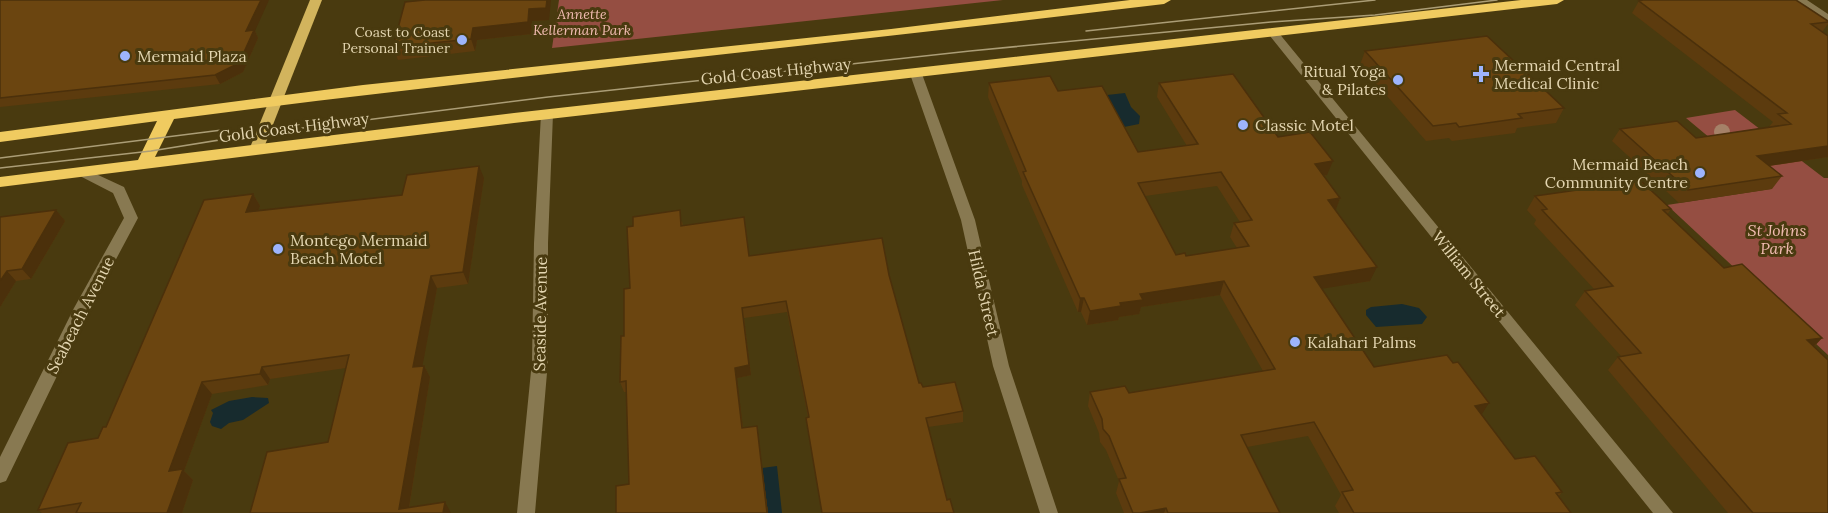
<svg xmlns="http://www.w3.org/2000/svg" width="1828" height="513" font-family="Lora,serif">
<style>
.green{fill:#954e42}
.water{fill:#172b2e}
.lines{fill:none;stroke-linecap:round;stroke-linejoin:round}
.minor{fill:#887951;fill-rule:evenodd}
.major{fill:#d2b45d;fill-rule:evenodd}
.highway{fill:#f0cb60;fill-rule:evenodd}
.tram{stroke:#ab9d76;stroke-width:1.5}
.tree{fill:#a58168}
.wall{fill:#5c3b0e;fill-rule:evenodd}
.shaded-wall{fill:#4b300b}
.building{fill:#6b4510;stroke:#4b300b;stroke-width:1.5;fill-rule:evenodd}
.poi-dot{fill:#9db4fd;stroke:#493a0f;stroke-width:2}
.labels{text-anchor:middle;stroke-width:6;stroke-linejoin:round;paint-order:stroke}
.far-park-label{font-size:14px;font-style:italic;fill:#f1bbb1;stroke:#493a0f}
.far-poi-label{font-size:14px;fill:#e3d5b0;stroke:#493a0f;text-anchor:end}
.poi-label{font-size:16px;fill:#e3d5b0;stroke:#493a0f;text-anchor:start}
.street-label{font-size:16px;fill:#e3d5b0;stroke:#493a0f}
.park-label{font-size:16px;font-style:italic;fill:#f1bbb1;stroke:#493a0f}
</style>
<rect width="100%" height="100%" fill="#493a0f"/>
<path class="green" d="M559,0h444l-451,48z
M1735,110l89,68h4v177l-161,-150 104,-16 -85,-71z"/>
<path class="water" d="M1125,93l6,14 9,9 -1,8 -15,3 -17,-32z
M1402,304l17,4 8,9 -5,7 -46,3 -10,-12v-5l5,-3z
M252,397l16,1 1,5 -26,17 -14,3 -8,6 -9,-3 -2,-4 3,-9 -2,-3 18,-9z
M777,466l5,47h-14l-6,-45z"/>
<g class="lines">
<path class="minor" d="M1793,0h14l21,14v8z
M1274,30l4,2 395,481h-20l-383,-477 -2,-2z
M916,70l6,4 53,146 34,146 49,147h-18l-47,-147 -32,-146 -51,-146z
M547,110l6,4 -5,129v118l-13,152h-18l15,-152 2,-118 7,-129z
M83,168l41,19 14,31 -48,90 -84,173 -6,2v-26l74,-149 50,-90 -11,-25 -35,-18 -2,-3z"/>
<path class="major" d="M310,0h12l-59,150 -2,3h-10l-2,-3z"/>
<path class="highway" d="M1130,0h41l-7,4c-330,40 -660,72 -990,115l-19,38 359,-44 1007,-113h43l-7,4 -1043,119 -514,64v-10l138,-17 19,-39 -157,21v-10l363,-47 528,-56z"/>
<path class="tram" d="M1086,31l289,-31
M0,158l222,-28
M0,168l151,-17 112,-18 285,-36 422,-46 301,-29 104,-7 122,-15"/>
</g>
<circle class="tree" cx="1722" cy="132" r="8"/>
<path class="wall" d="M0,0l255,31 3,7 -15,34 -23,12 -220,23z
M1639,1l189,20v3l-6,8 6,125 -59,9 13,10 -10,13 -93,14 -67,-62 8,-12 76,9 73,-11 4,-5 -141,-109z
M405,2l144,18 -17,1 -1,13 -54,6 -2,11 -77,9 -5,-13z
M1365,51l199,57 -8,15 -39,5 -2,5 -63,8 -3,-3 -23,3 -66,-76z
M989,83l69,8 80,61 49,-6 -30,-49 2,-14 119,54 49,38 -3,1 16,22 -5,13 35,70 -48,7 52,79 107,48 34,44 47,33 -3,4 12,17h-232l-4,-7 6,-11 -33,-59 -61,11 33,66h-156l-8,-20 3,-12 -13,-31 -6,-8 -1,-9 -11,-27 2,-14 39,1 134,-22 -43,-76 -79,12 -2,7 -20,3 -1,3 -31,5 -6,-13h-3l-56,-127v-4l-34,-84zM1217,186l23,36 -6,1 -4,14 7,11 -51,8 -10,-1 -31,-59z
M484,178l-16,106 -31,4 -15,78h2l6,11 -21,131 42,5h-201l78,-71 18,-74 -76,11 -2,6 -56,9 -28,77 9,9 -11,33h-140l-4,-3 60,-72 155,-244 7,12 -2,5 144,-16z
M1535,196l136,13 -4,6 57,53 98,70 -8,9 14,166h-100l-120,-143 10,-13 3,-1 -46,-51 10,-14 9,-2 -60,-65 2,-4 -9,-10z
M56,210l9,11 -34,58 -15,2 -16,26v-90z
M682,221l1,5 63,2 3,28 140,19 30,108 4,4 40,24v11l-35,5 19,73 7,13 -146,-96 -21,-105 -43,6 7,57 -14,3 6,50 14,-2 11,87h-152l13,-29 -2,-92h-3l-4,-10 4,-46 6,-48z"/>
<path class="shaded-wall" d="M261,0h8l-14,31 3,7 -15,34 -23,12 -5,-9 31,-44z
M547,0h4l-2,20 -17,1 -1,13 -54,6 -2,11 -4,-12 2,-11z
M1828,146v11l-80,12 9,-13z
M1333,161l-6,14 -17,3 5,-14z
M479,166l5,12 -16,106 -5,-12z
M253,194l7,12 -7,18 -7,-12z
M1340,198l-5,14 -7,-12z
M56,210l9,11 -34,58 -9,-10z
M1377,267l-7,14 -62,10 6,-14z
M7,271l9,10 -16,26v-26z
M431,276l6,12 -17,91 -7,-12z
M1224,281l-4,14 -79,12 -2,7 -20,3 -1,3 -31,5 3,-14 30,-8 20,-9z
M1080,298h4l-3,14h-3z
M742,308l9,67 -14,3 7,60 -9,-70z
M1822,338l-13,13 -2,-11z
M424,366l6,11 -22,136 -9,-4z
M262,367l8,12 -2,6 -8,-11z
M202,382l10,12 -28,77 9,9 -11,33h-15l2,-42z
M1489,403l-9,14 -5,-11z
M757,426l1,10 10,77h-1z
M445,502l6,11h-8z
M1166,508l-2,5h-24z"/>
<path class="building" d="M0,0h261l-15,31 8,-1 -15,33 -24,12 -215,23z
M425,0h122l-1,8 -17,1 -1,13 -55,6 -2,11 -78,8 12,-45z
M1643,0h153l32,21v1l-17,2 17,12v110l-71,10 25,20 -94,14 -68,-61 57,-8 19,17 95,-14 -13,-10 9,-1 -148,-112z
M1487,36l77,72 -46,6 4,4 -63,9 -3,-4 -23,3 -68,-75z
M1233,74l45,63 32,-5 23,29 -18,3 25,34 -12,2 49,67 -63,10 60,90 73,-12 6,8 5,-1 31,41 -14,3 40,53 20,-3 27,36 -6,1 15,20h-217l-12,-21 11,-2 -39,-68 -73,13 39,78h-112l-2,-5 -26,5h-7l-14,-34 7,-1 -17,-42 -6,-7 -1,-10 -12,-27 35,-6 4,7 146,-24 -51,-88 -84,13 3,6 -23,3 1,3 -31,5 -6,-13h-4l-57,-126 3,-1 -37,-88 61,-7 8,15 44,-5 36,66 60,-8 -39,-61zM1221,172l31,48 -18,3 15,23 -63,10 -1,-3 -9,2 -38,-72z
M479,166l-16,106 -32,4 -18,91 11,-1 -25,143 46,-7 -2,11h-193l17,-61 61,-10 21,-87 -87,12 -2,7 -58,8 -33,89 14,-2 -16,44h-91l5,-10 -43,7 30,-67 30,-5 5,-11h3l98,-227 49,-6 -7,18 156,-17 5,-20z
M1641,181l30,28 -8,1 61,58 18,-4 80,74 -15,2 21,20v153h-75l-135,-156 23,-4 -56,-62 28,-5 -71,-76 5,-1 -12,-13z
M56,210l-34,59 -15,2 -7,10v-64z
M680,210l1,16 63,-9 5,39 133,-18 7,37 30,108h2l2,4 32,-5 8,29 -37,7 21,82 3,-1 4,14h-132l-16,-95 3,-1 -23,-116 -44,7 7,57 -14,3 7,60 15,-2 10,87h-151v-27l13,-2 -3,-103 -6,1 1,-46h3v-47l6,-1 -3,-61 6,-1v-9z"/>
<g class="poi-dot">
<circle cx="462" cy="40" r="6"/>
<circle cx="125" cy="56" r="6"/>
<path d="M1478 65h6v6h6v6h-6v6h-6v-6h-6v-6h6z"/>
<circle cx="1398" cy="80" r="6"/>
<circle cx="1243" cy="125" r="6"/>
<circle cx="1700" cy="173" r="6"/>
<circle cx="278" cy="249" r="6"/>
<circle cx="1295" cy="342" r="6"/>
</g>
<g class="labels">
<g class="far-park-label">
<text x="582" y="19">Annette<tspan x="582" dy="16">Kellerman Park</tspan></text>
</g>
<g class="far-poi-label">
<text x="450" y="37">Coast to Coast<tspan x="450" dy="16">Personal Trainer</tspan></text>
</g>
<g class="poi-label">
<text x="137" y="62">Mermaid Plaza</text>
<text x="1494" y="71">Mermaid Central<tspan x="1494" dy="18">Medical Clinic</tspan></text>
<text x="1386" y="77" text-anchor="end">Ritual Yoga<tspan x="1386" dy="18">&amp; Pilates</tspan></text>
<text x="1255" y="131">Classic Motel</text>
<text x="1688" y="170" text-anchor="end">Mermaid Beach<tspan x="1688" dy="18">Community Centre</tspan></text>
<text x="290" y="246">Montego Mermaid<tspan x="290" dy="18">Beach Motel</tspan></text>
<text x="1307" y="348">Kalahari Palms</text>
</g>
<g class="street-label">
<text transform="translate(776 71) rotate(-6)" y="6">Gold Coast Highway</text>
<text transform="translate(294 127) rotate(-7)" y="6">Gold Coast Highway</text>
<text transform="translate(1469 274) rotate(51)" y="6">William Street</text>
<text transform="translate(984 293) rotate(77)" y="6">Hilda Street</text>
<text transform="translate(540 314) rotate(-89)" y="6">Seaside Avenue</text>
<text transform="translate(80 315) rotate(-63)" y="6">Seabeach Avenue</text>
</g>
<g class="park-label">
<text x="1777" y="236">St Johns<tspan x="1777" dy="18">Park</tspan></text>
</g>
</g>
</svg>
